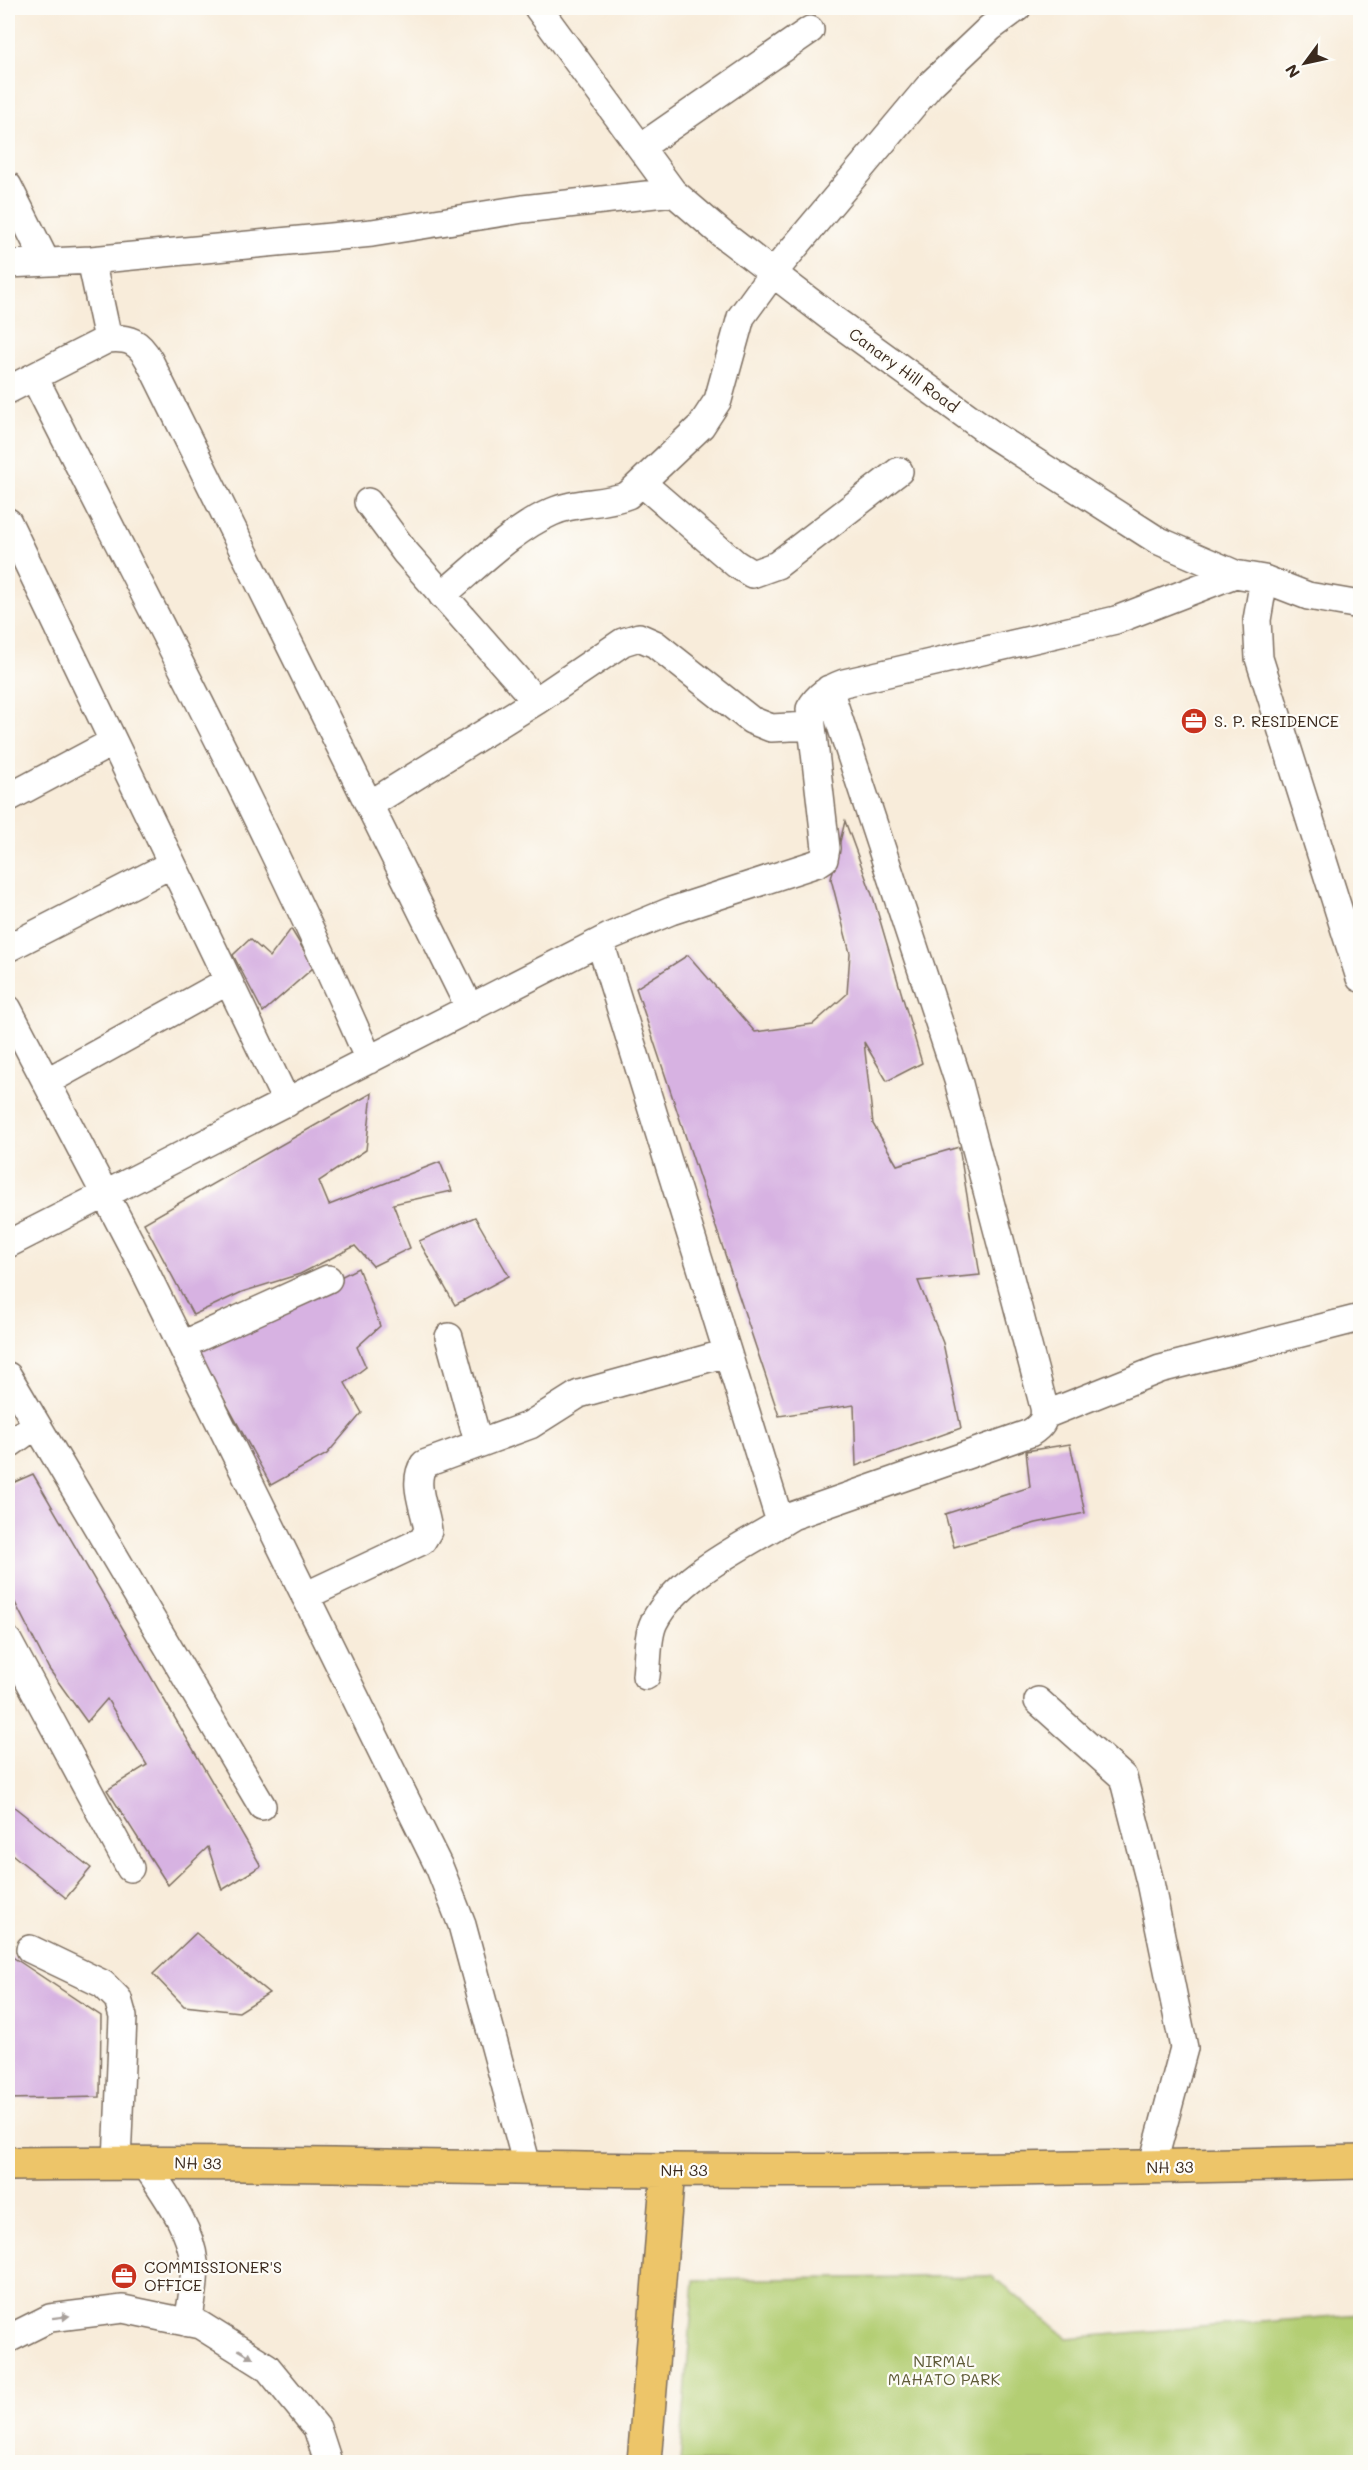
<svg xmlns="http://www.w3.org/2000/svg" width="1368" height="2470" font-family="Mali,sans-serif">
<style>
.green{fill:#b3ce73;stroke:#777c48;stroke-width:1.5}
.building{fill:#d7b2e2}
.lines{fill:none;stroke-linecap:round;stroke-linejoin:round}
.minor-casing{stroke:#7d6e60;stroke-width:30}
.major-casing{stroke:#7d6e60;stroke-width:36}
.minor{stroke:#fff;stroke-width:27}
.major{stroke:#edc569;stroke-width:33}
.oneway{fill:#a79f9a}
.labels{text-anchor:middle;stroke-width:4.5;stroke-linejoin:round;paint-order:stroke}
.street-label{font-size:16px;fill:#3b2a1e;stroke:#fdfcf7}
.poi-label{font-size:16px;fill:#3b2a1e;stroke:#fdfcf7;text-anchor:start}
.park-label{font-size:16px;fill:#5f5b38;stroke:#fdfcf7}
</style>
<rect width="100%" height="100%" fill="#fdfcf7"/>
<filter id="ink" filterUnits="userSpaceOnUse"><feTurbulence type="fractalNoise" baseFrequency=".0167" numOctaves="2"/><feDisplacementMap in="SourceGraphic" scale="12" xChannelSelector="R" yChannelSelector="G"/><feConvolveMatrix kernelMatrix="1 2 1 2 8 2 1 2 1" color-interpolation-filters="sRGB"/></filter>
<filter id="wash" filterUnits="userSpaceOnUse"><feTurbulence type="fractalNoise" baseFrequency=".008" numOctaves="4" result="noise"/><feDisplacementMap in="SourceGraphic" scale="24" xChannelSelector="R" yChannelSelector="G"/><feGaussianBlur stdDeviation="1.35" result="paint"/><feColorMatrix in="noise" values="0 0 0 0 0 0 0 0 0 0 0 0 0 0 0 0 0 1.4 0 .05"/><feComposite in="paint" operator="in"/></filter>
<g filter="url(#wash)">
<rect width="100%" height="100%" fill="#f8ecda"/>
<path class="green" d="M992,2276l75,62 293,-24v148h-680l14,-182z"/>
<g id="blocks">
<path class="building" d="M845,821l29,79 48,163 -35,18 -23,-39 9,82 24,41 62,-18 21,128 -62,6 25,62 18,85 -105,38 -2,-61 -75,11 -143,-428 52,-33 67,77 58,-8 34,-30 3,-41 -19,-74z
M291,929l23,38 -51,45 -30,-57 17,-16 20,18z
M372,1093l-6,57 -47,31 10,24 111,-43 12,29 -59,13 17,44 -37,18 -18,-20 -55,28 -58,18 -49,23 -49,-92z
M475,1217l34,59 -54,29 -36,-64z
M358,1268l22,58 -23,21 9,20 -21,16 17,30 -35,41 -56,31 -74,-135z
M1070,1444l15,69 -49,10 -82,24 -9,-33 85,-27 -4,-36z
M33,1474l228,392 -39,24 -14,-43 -40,38 -61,-95 40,-25 -40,-66 -20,23 -38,-53 -41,-80v-104z
M8,1802l83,66 -25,30 -58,-47z
M196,1933l73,60 -30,19 -55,-6 -31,-32z
M8,1954l93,62 -1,81 -92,2z"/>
</g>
</g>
<g filter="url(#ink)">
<use href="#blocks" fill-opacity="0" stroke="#7d6e60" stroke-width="1.5"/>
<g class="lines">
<defs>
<path id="minor" d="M538,8l135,184 49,42 108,83 163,118 164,105 78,34 29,5 44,17 52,9
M641,147l169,-117
M8,186l38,76
M91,260l17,79c21,-2 31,3 41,21l321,649
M8,264l83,-4 281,-27 151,-24 150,-17
M34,377c114,226 234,450 335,683
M8,390l100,-51
M642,483l94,81 16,10 25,-9 122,-94
M368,502l37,50 131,149 87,-59 16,-5 16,7 96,76 20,8 39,-2
M8,522l279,581
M1264,579l-7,41 2,38 101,320
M442,595c33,-27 71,-66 110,-83 24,-11 52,-7 76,-17l73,-69 17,-26 23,-83 32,-44 158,-189 59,-56 27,-20
M8,798l105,-56
M369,805l167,-104
M600,942l177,570 9,5 6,-1 238,-83c11,-7 16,-13 14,-26l-86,-327 -129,-391
M8,948l164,-84
M8,1009l133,254 299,606 22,56 66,244
M46,1082l182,-101
M8,1244l605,-309 58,-24 147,-48 6,-4 2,-11 -16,-139c8,-14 18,-20 34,-26l272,-63 119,-46
M449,1337l29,105
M182,1345l146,-66
M8,1376l254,430
M1045,1415l115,-46 200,-51
M8,1445l28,-20
M305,1596l117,-55 6,-10c-2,-21 -17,-48 -4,-67l106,-39 49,-31 148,-41
M8,1641l122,227
M646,1676c2,-16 1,-40 8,-54 24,-47 94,-78 138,-106
M1038,1701l85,76 27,105 34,166 -32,119
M30,1949l73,35 15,15 5,18 -6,145
M144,2162c19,30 46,63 50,100 2,20 -3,41 -6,61
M8,2339l42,-21 73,-9 77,16 67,42 50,61 11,34"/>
<path id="major" d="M8,2164c219,-3 439,4 659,6 231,2 462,-2 693,-8
M644,2462l24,-292"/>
</defs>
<use href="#minor" class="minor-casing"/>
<use href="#major" class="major-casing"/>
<use href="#minor" class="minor"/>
<use href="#major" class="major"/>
</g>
<defs><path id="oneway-solid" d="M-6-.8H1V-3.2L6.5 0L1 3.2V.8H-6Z" transform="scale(1.5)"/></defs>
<g class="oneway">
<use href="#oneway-solid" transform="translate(61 2317) rotate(-7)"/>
<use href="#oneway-solid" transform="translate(246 2354) rotate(31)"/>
</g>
</g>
<defs>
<symbol id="office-disc" viewBox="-11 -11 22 22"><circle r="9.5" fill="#c8321e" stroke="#fdfcf7"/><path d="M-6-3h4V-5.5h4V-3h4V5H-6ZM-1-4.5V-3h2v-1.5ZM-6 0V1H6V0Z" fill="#fff"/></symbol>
</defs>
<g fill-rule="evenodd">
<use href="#office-disc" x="1179" y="706" width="30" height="30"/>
<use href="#office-disc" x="109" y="2261" width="30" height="30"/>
</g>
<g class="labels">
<g class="street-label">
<text transform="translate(904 370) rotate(36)" y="6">Canary Hill Road</text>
<text transform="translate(198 2163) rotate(1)" y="6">NH 33</text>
<text transform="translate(1170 2167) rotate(-1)" y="6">NH 33</text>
<text x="684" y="2176">NH 33</text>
</g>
<g class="poi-label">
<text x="1214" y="727">S. P. RESIDENCE</text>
<text x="144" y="2273">COMMISSIONER'S<tspan x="144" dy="18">OFFICE</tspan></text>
</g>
<g class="park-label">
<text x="944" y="2367">NIRMAL<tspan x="944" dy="18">MAHATO PARK</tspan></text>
</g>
</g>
<rect width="1368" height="2470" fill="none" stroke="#fdfcf7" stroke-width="30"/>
<g transform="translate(1305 63) rotate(237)" stroke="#fdfcf7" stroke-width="4.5" paint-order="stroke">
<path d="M0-4.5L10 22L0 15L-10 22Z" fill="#3b2a1e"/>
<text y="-9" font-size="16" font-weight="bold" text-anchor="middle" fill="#3b2a1e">N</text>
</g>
</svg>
